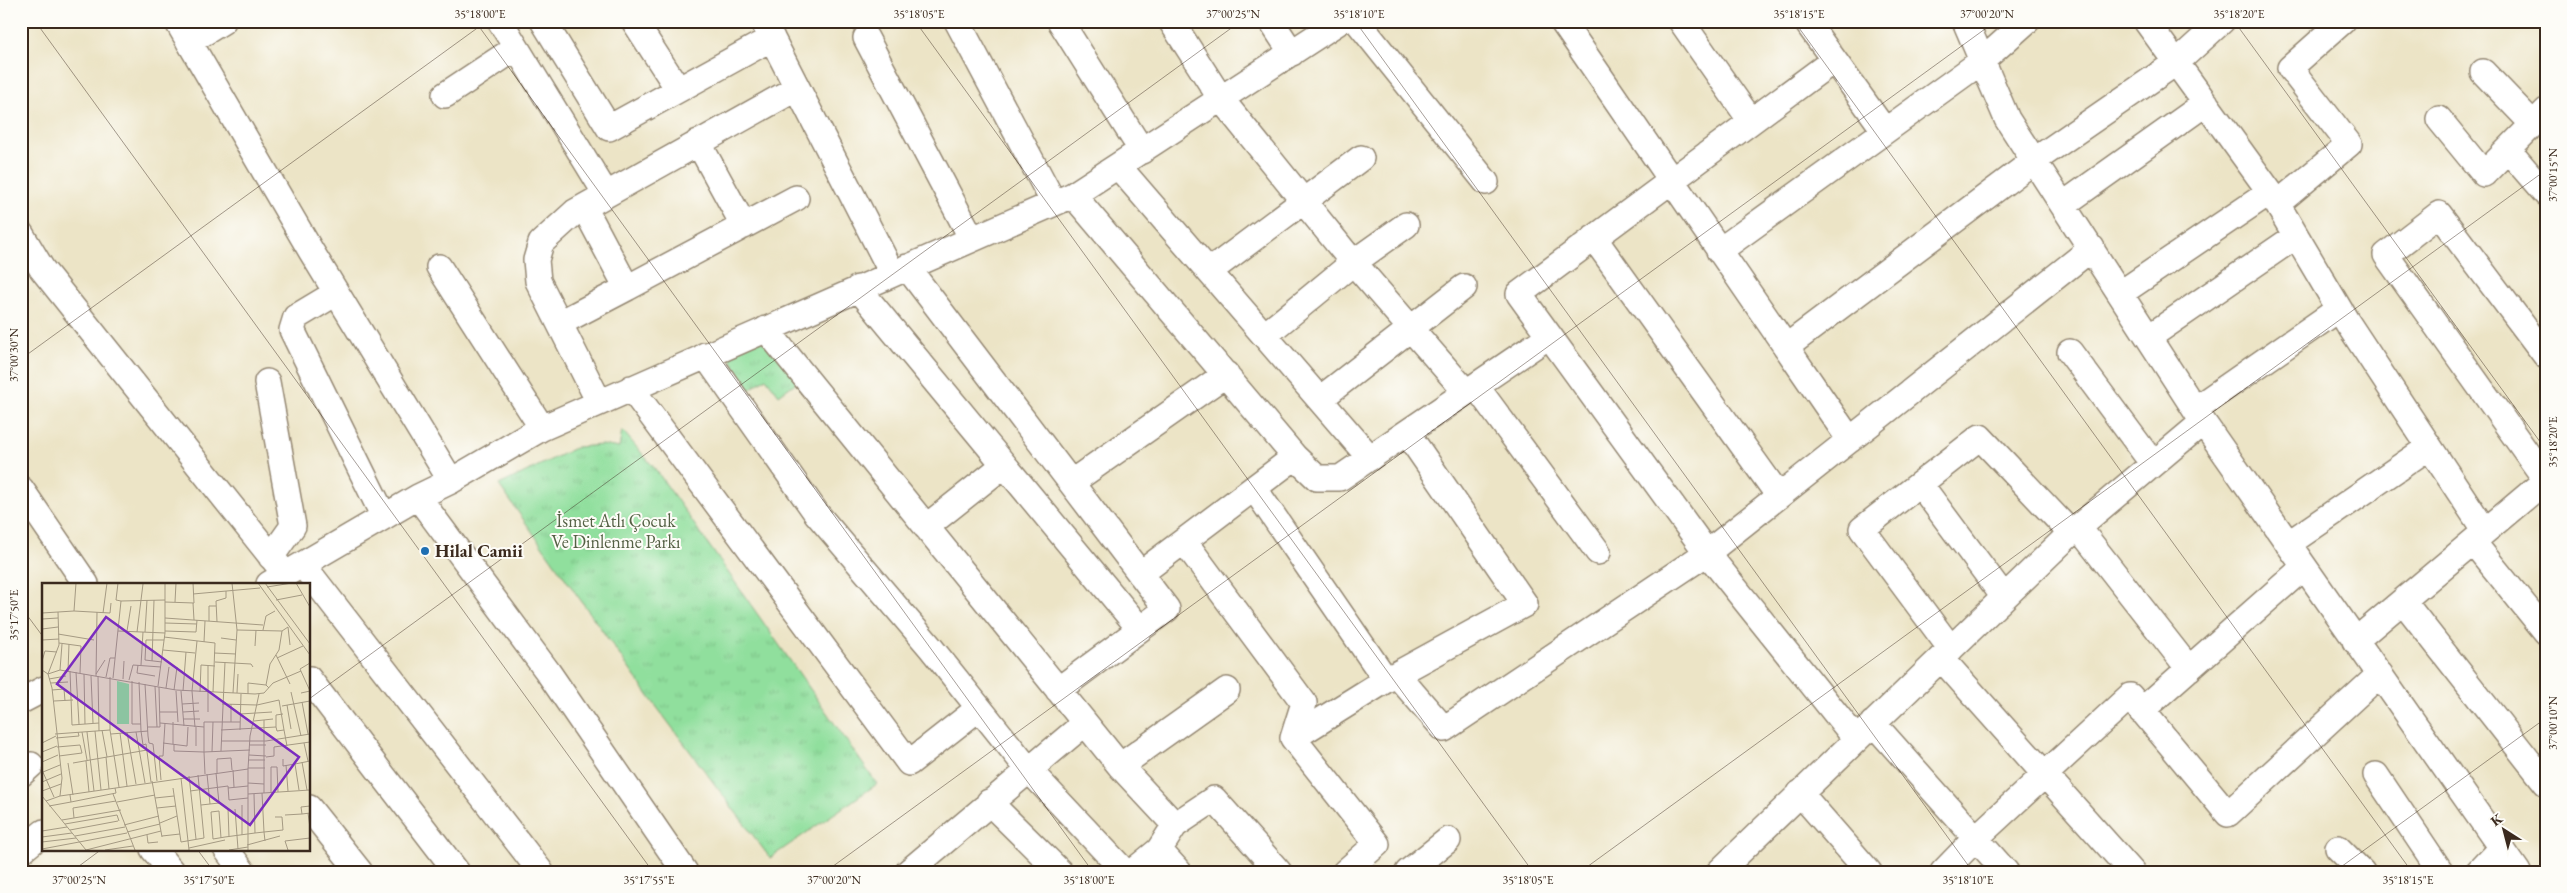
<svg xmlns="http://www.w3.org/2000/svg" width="2567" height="893" font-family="'EB Garamond',serif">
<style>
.grass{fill:url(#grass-tufts);stroke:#66845e}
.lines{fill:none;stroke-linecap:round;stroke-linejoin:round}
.minor-casing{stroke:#948772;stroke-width:28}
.minor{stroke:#fff;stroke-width:25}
.ticks{fill:none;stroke:#3b2a1e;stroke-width:1;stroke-opacity:0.45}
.poi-dot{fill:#1f6fb2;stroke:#fdfcf7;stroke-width:2}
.labels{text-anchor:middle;stroke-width:4;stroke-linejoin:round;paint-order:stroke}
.park-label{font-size:18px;fill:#546044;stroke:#fdfcf7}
.poi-label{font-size:18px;font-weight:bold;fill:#3b2a1e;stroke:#fdfcf7;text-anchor:start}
.inset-road{fill:none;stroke:#a59a83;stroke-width:1}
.view{fill:#7b2cbf;fill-opacity:0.15;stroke:#7b2cbf;stroke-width:2.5}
.inset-edge{fill:none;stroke:#3b2a1e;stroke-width:2.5}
.neatline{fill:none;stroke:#3b2a1e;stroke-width:2}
.ticks-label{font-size:12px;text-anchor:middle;fill:#3b2a1e}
</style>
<defs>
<pattern id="grass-tufts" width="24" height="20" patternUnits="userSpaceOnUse" patternTransform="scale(1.25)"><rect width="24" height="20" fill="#90df9d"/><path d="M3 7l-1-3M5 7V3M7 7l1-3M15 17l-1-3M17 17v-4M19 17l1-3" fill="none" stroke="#7dc087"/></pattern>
</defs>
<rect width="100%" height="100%" fill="#fdfcf7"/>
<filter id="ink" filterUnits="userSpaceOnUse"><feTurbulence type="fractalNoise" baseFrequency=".02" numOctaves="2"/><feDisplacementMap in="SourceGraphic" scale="10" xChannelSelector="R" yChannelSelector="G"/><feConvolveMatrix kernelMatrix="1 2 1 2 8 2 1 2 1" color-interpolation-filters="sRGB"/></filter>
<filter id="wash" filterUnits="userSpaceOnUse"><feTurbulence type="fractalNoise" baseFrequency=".0096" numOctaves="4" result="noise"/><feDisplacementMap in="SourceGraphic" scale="20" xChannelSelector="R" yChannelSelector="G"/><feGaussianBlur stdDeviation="1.12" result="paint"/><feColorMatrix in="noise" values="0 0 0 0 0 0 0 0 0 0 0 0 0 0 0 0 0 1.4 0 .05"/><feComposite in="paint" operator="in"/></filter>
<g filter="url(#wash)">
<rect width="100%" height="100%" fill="#ece4c6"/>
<path class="grass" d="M770,334l35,42 -26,19 -13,-17 -17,12 -22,-37z
M622,430l34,40 221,314 -107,74 -120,-160 -151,-213 78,-38 25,-2 17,3z"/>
</g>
<g filter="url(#ink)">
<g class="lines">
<defs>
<path id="minor" d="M177,21l134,230 140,230
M500,21l106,173
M543,21l66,107 163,-90
M634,21l44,68
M763,21l129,252
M957,21l97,182
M1060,21l82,130
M1171,21l50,78 126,156 119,137
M1271,21l21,32
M1357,21l129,161
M1562,21l288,419
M1681,21l70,100
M1806,21l79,110
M2146,21l124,171 77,130 138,209
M866,38l106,201
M189,42l34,-21
M2483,72l50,52
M445,95l71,-47
M2439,119l45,55 62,-63
M698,142l46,84
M2508,150l38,44
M1118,166l252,292
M1073,195l222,262
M2064,204l142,-101
M2277,204l72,-60 -59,-76 53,-47
M584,207l43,81 169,-90
M21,234l21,35 244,306
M1594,238l185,258
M1719,251l263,-190 45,-40
M439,267l103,161
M907,267l260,342 -109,81
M1210,271l151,-113
M858,288l282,341
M336,293l-40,24 -4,13 92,187
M2121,293l149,-101
M560,323l67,-35
M766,329l354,437 55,59
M1265,335l89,-73 52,-37
M2149,337l147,-101
M1786,347l249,-187 142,-98 45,-41
M2070,352l83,112
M705,355l112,159 114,134 97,121 97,103
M2546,356l-107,-142 -53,41 160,225
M267,382l26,144 -22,31
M1476,386l122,166
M631,388l278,375 70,-55
M1320,399l144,-112
M599,402l-61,-121 -2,-21 5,-17 34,-31 222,-124
M2195,409l144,-100
M2203,422l315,450
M1072,482l154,-108
M1920,484l84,113
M1254,488l132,192
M21,489l65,95
M418,497l130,175 137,200
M926,527l78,-62
M2078,527l111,142
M1184,541l120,162 -11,35 84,106 -32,28
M2473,542l73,90
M2288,544l141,-97
M303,565l238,307
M1140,574l155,-117 22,21h23l209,-142
M269,584l149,-87 33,-16 91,-53 531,-233 267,-174
M2403,601l143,182
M2355,641l191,-161
M1951,649l-89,-120 118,-92 91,96
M1941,658l191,214
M1397,675l47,54 263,-176 -188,-259 315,-234
M309,679l148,193
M21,701l23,-12
M2141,711l163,-144
M1873,723l133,149
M1293,738l93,-58 139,-76 -118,-171
M1856,739l-149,-186 385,-305
M1120,766l107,-76
M21,774l10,-9
M2376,775l65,97
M1800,793l69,79
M989,802l71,70
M309,808l51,64
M2338,848l24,24
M153,849l19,23
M226,849l17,23
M1159,850l20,22
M21,851l23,-19
M908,872l177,-149
M1132,872l27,-22 16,-25 39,-26 65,73
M1408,872l40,-32
M1719,872l352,-339 132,-111 -196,-303 -42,-98
M1943,872l33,-34 154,-142 98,118 152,-140
M2478,872l24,-25"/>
</defs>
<use href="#minor" class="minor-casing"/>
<use href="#minor" class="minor"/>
</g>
</g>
<path class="ticks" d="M35,21l618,851M475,21l618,851M915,21l618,851M1355,21l618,851M1794,21l618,851M2234,21l312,429M21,359l466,-338M21,607l23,31M309,699l932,-678M197,849l17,23M71,872l31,-23M825,872l1171,-851M1580,872l966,-702M2334,872l212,-154"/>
<circle class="poi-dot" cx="425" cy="551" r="5"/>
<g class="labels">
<g class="park-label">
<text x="616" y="527">İsmet Atlı Çocuk<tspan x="616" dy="21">Ve Dinlenme Parkı</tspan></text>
</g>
<g class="poi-label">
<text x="435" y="557">Hilal Camii</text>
</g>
</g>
<g transform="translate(42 583)">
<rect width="268" height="268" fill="#ece4c6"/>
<path d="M75,98l12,3v40h-12z" fill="#90df9d"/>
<path class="inset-road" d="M34,0l-2,28 36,2 1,-10M88,0h25M190,0l5,47M216,0l52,72M223,0l45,61M254,0l14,24M225,4l25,-4M151,11l67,-6M234,17l26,-5M79,18l44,-1M123,19l29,1 -1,-20M133,19l1,-19M151,20l1,17M0,30l32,-2M61,30l4,-30M123,35l98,7M0,36l16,-1M167,38v-15h7M175,39l-1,-21 10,-3v-7M123,40l32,1M0,46l16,-2M221,47l3,-14 9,-5M76,48l47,2M85,48l4,-25M123,48l31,1 1,-12M95,49l6,-48M103,49l2,-32M16,51l36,6M122,54l51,6 -2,49M179,55l15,2M0,57l17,-1M162,59l1,-21M17,60l22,3 -1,27M213,63l1,-16M121,67l32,3M172,70l22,1M234,72l14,29M235,75l26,-12M0,78l3,-10 12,1M110,78l2,-61M120,79l-17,-2 1,-20h18M173,79l36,2 2,3M96,82l-1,8 18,3M99,82l2,-33M0,87l6,4 4,14 10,90 -2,18M18,87l2,-26M26,88l1,-27M28,88l2,54 27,-2M34,89l3,52M6,91l12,-4 116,20 79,4 9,-1 9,-10 28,-12M6,91l11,-29 -1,-33M42,91l1,50M54,91l9,-14M49,93l2,47M54,93l1,-64M56,93l1,55M64,94l4,-19h5M68,94v53l9,57M71,95l8,-77 -5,-1 2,-17M7,96l17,-3M81,96l1,-18M87,97l4,-15 28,2M90,98v43h9M97,99l2,49 2,14 3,-1 5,38M9,100l17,-1M103,101l3,52 1,7 4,1 4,37M113,103l2,41M116,103l7,-53v-50M124,105l3,-21M227,105l-3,-3 4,-21 9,-14 3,-19M10,107l12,-1 1,12M132,107l3,-23M134,108l2,31M139,108l3,35M141,108l3,-39M158,109l1,-27 14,1M249,109l10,44M191,110l4,-63 45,1 6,-4 2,18M195,110l1,-19M259,110l9,-2 -10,-22 10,-6M206,111v-11l18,2M12,118l19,-1M260,119l6,32M140,121l17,-1M180,121l35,1 22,-5 5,30M245,122l4,24M240,123l28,-5M118,129h17M141,129l16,-1M166,129v-46M198,131l32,-2M141,136h17M212,138l19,-2M189,139v-18M118,140l44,4M106,144h12l-1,-40M153,144l-3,-36 5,-50M154,144v19M234,144v-12l7,-1M60,147l5,27M179,147l55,-3 1,4 7,-1 3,16M198,147l1,-36M53,148l6,59M40,149l5,28M45,149l7,59M85,149l9,52M94,149l9,51M78,150l7,53M13,151l55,-4M69,151l37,-3M14,155l23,-2 -1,-4M179,158h45l44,-7M0,160l14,-7M121,160l24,3 1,-19M262,160l4,18M131,161v-22M132,161v7l30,1v-30h36M208,162h16M15,164l23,-2 2,8 -23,3M179,168l4,-89M0,169l15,-6M170,169l1,-30M207,172l17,1M64,174l3,32M224,174l8,-1v-9l36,-5M241,176v7l12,-2M207,177h16M44,178l3,31M0,179l16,-7M260,179l5,28M26,180l5,32M31,180l74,-13M244,182l2,26M206,185h17M0,187l12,27M191,187l1,17M1,189l17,-7M175,190v-14l14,-1 1,12M163,191l-1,-22 46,-2M165,191l3,30M147,193l7,63M139,195l8,72M119,197l-2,-24h4l2,-33M110,198l10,56M0,199l19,-8M206,200l16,1M131,205l8,54 23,-4 -6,-63M186,205l20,-2M257,207l-4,-26 15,-3M0,208l19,-7M148,208l38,-5 1,14 19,-2M229,209v-25h6l1,25M222,210v-73M71,211l22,56M206,211l62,-4M28,212l1,7 45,-9 -1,-5M0,213l44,54M113,215l19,-2M4,218l14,-5 188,-27 2,-33 9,-42M75,219l38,-7M159,222l18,-2 -3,-30M200,222v30M7,223l22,-4M268,223l-9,1 1,7 8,-1M115,225l19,-2M186,225l1,29M193,226l3,40M266,230l2,15M243,232l17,-1M32,235l-1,-10 43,-7M20,237l59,-10M118,240l17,-7M23,241l52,-9 2,6M82,242l35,-9M28,247l48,-9M0,248l25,-4M85,249l33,-8M213,250l9,-1 -2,-39M105,252l1,8 10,-1M33,253l50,-9M120,253l18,-2M0,254l30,-4M179,255l-2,-27 -8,1 2,27 12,-2 30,-4 -1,-39M223,258l-1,-9 19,-2 -1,-13h-7M0,259l34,-4M205,262l33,-9M147,265l36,-8M0,266l85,-16M44,267l75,-19M63,267l28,-4M187,267l19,-3M206,267v-81M246,267l-3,-9 25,-3"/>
<path class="view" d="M64,34l193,140 -49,68 -193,-141z"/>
<rect width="268" height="268" class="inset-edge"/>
</g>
<rect width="2567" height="893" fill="none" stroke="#fdfcf7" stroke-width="55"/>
<g transform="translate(2504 830) rotate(324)" stroke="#fdfcf7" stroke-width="4" paint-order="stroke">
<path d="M0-4L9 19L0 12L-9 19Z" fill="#3b2a1e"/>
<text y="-8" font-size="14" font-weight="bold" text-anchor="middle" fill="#3b2a1e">K</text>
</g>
<rect x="28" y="28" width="2512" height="838" class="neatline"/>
<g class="ticks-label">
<text x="480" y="18">35°18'00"E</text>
<text x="919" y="18">35°18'05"E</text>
<text x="1233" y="18">37°00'25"N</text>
<text x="1359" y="18">35°18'10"E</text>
<text x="1799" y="18">35°18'15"E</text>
<text x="1987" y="18">37°00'20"N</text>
<text x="2239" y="18">35°18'20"E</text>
<text transform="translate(2553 175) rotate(-90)" y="4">37°00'15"N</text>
<text transform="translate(14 355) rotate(-90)" y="4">37°00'30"N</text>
<text transform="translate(2553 442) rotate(-90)" y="4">35°18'20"E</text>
<text transform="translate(14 615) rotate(-90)" y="4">35°17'50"E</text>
<text transform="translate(2553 723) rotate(-90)" y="4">37°00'10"N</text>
<text x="79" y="884">37°00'25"N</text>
<text x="209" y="884">35°17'50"E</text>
<text x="649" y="884">35°17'55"E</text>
<text x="834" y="884">37°00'20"N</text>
<text x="1089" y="884">35°18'00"E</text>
<text x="1528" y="884">35°18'05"E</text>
<text x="1968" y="884">35°18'10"E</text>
<text x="2408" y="884">35°18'15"E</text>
</g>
</svg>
